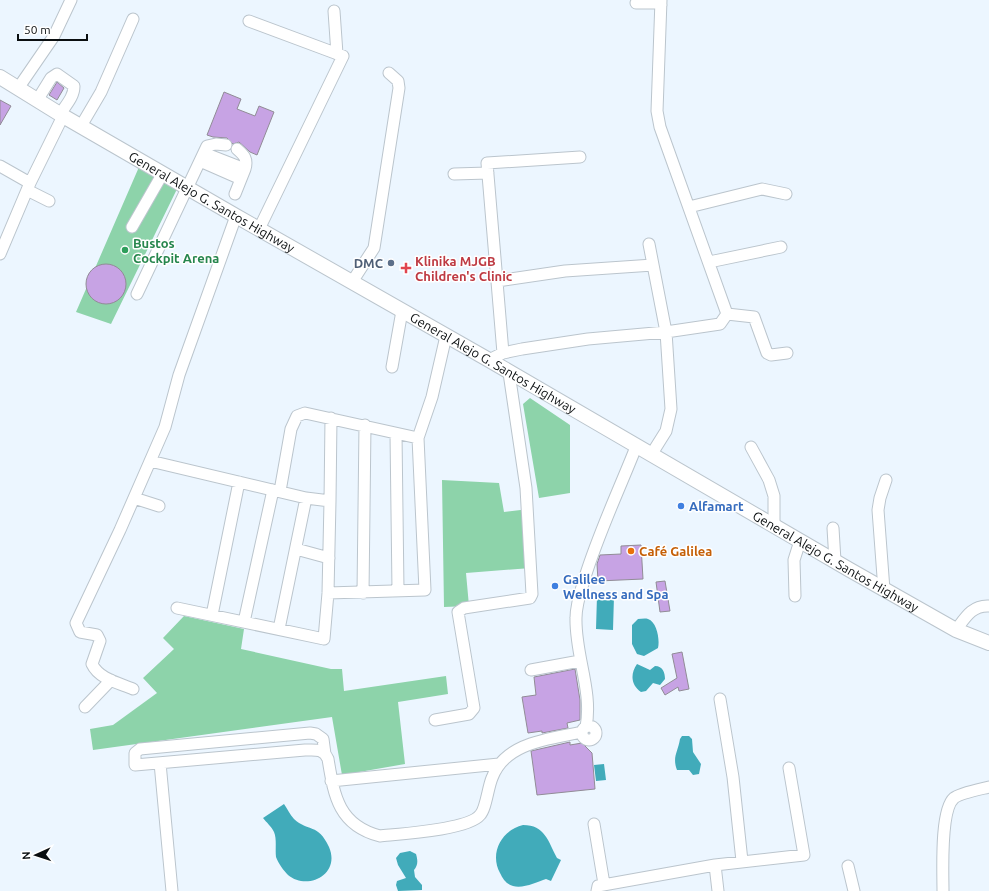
<svg xmlns="http://www.w3.org/2000/svg" width="989" height="891" font-family="Ubuntu,sans-serif">
<style>
.green{fill:#8dd3aa}
.water{fill:#41abba}
.building{fill:#c7a3e4;stroke:#918c96}
.lines{fill:none;stroke-linecap:round;stroke-linejoin:round}
.minor-casing{stroke:#bbc5cd;stroke-width:13}
.major-casing{stroke:#bbc5cd;stroke-width:16}
.minor{stroke:#fff;stroke-width:11}
.major{stroke:#fff;stroke-width:14}
.leisure-dot{fill:#2e9e5b;stroke:#fff;stroke-width:1.5}
.service-dot{fill:#5c6f8a;stroke:#fff;stroke-width:1.5}
.health-dot{fill:#e0444e;stroke:#fff;stroke-width:1.5}
.shop-dot{fill:#3f7fe0;stroke:#fff;stroke-width:1.5}
.food-dot{fill:#e8710a;stroke:#fff;stroke-width:1.5}
.labels{text-anchor:middle;stroke-width:3;stroke-linejoin:round;paint-order:stroke}
.street-label{font-size:13px;fill:#0a0e10;stroke:#fff}
.leisure-label{font-size:13px;font-weight:bold;fill:#27864d;stroke:#fff;text-anchor:start}
.health-label{font-size:13px;font-weight:bold;fill:#be3a42;stroke:#fff;text-anchor:start}
.service-label{font-size:13px;font-weight:bold;fill:#4e5e75;stroke:#fff;text-anchor:end}
.shop-label{font-size:13px;font-weight:bold;fill:#366cbe;stroke:#fff;text-anchor:start}
.food-label{font-size:13px;font-weight:bold;fill:#c56008;stroke:#fff;text-anchor:start}
</style>
<rect width="100%" height="100%" fill="#ecf6ff"/>
<path class="green" d="M139,167l38,22 -66,135 -35,-12z
M530,398l40,27v68l-31,5 -16,-94z
M442,480l57,3 5,29 25,-3 2,59 -65,5 3,33 -25,1z
M184,616l60,13 -3,20 90,20h11l2,22 102,-15 2,18 -50,8 7,62 -63,11 -10,-58 -239,33 -3,-21 23,-4 44,-32 -14,-15 31,-29 -11,-11z"/>
<path class="water" d="M597,596h17l-1,34 -17,-1z
M638,619c3,0 7,-1 10,0 9,3 12,21 10,29l-14,8 -7,-2 -5,-10v-19z
M637,664l13,6 5,-4c8,0 10,7 10,13l-5,6 -7,-2 -7,8 -5,1c-10,-7 -11,-18 -4,-28z
M682,736h7l3,3 1,13 8,12 -2,10 -6,1 -4,-5h-12c-5,-13 1,-18 3,-31z
M604,764l2,16 -10,1 -2,-16z
M284,804c3,4 6,11 10,15 14,13 24,4 35,28 12,28 -22,44 -41,28 -4,-4 -10,-12 -12,-18 -1,-8 1,-18 -2,-25 -2,-5 -8,-10 -11,-14z
M523,825c22,0 25,16 34,33l4,2 -10,21 -5,-2c-9,3 -23,10 -33,7 -7,-2 -10,-7 -13,-13 -11,-20 2,-43 23,-48z
M410,851l6,3c2,7 2,11 -2,16l1,7 7,8v5l-24,1 -2,-6 1,-4 9,-3 -8,-13 -2,-7 4,-5z"/>
<path class="building" d="M57,82l7,6 -7,12 -8,-5z
M224,92l17,7 -4,10 18,7 4,-10 15,6 -17,43 -7,-3 -11,-10 -6,2 -6,-6 -14,-1 -6,-2z
M0,100l11,6 -11,19z
M86 284a20 20 0 1 1 40 0a20 20 0 1 1-40 0Z
M641,545l2,34 -45,2 -1,-17 3,-9 21,-1v-8z
M665,581l5,30 -10,1 -4,-30z
M682,652l7,37 -10,2 -1,-4 -13,8 -4,-7 16,-10 -5,-24z
M575,669l5,31v20l-13,3 1,5 -26,5v-2l-14,2 -6,-36 14,-2 -2,-18z
M570,742v3l12,-2 10,10 3,36 -58,6 -6,-44z"/>
<g class="lines">
<defs>
<path id="minor" d="M636,3h20l5,2
M334,11l3,43
M249,21l94,35 -84,173
M19,87l35,-51 17,-36
M38,99l13,-21 6,-4 17,12c0,11 -8,19 -14,28
M81,126l20,-34 32,-73
M237,149c7,6 11,10 8,20
M204,153l41,16 -10,25
M200,161l41,18
M0,166l30,17
M454,174l34,-1
M27,190l22,11
M689,207l73,-18 24,5
M132,227l31,-54
M649,244l17,88 5,77 -5,22 -15,24
M0,254l30,-71 33,-67
M709,262l72,-15
M497,281l68,-10 88,-6
M352,282l22,-34 25,-160 -1,-7 -9,-8
M137,294l70,-148 9,-2 10,1
M727,314l27,3 13,36 4,2 16,-2
M503,353l-16,-190 93,-6
M489,360l14,-7 19,-4 66,-10 78,-7 54,-8 7,-10 -67,-187 -3,-16 4,-111
M392,367l10,-56
M396,434l2,156
M751,447l18,33 5,16v29
M150,461l156,37 24,3 -2,92 -4,46 -147,-31
M280,491l11,-62 6,-13 8,-3 113,25
M134,498l25,8
M330,501l1,-83
M833,528l2,33
M296,549l33,9
M884,590l-6,-80 2,-12 6,-18
M328,593l97,-3 -7,-152 14,-41 14,-61
M363,593l2,-168
M795,596l-1,-36 6,-19
M212,615l27,-133
M244,622l29,-132
M279,629l27,-131
M956,630c9,-12 16,-25 33,-24
M531,670l49,-9
M133,689c-14,-6 -34,-10 -41,-25l8,-23 -3,-6 -17,-3 -4,-9 44,-93 45,-103 14,-52 57,-159
M720,699l13,78 9,84
M85,707l26,-27
M435,720l34,-6 5,-6 -16,-96 6,-4 66,-10 2,-4 -6,-106 -17,-115
M582 733a7 7 0 1 1 14 0a7 7 0 1 1-14 0Z
M586,727c7,-36 -11,-72 -10,-109 0,-14 5,-28 9,-41 14,-45 34,-87 51,-130
M325,754l-2,-15 -7,-5 -6,-1 -170,16 -5,4v12l170,-15c10,0 18,-2 23,9 6,36 10,66 52,77 19,-2 88,-6 100,-21 6,-6 8,-28 12,-37 13,-36 58,-39 90,-46
M160,763l12,128
M331,781l168,-17
M594,824l10,60
M848,866l6,25
M597,891l1,-5 117,-21
M718,891l-3,-26 89,-10 -15,-87
M943,891c0,-19 -3,-81 11,-93 6,-5 27,-9 35,-11"/>
<g id="major">
<path id="s1" d="M0,77l63,39 173,100 253,144 361,210 106,60 33,13"/>
</g>
</defs>
<use href="#minor" class="minor-casing"/>
<use href="#major" class="major-casing"/>
<use href="#minor" class="minor"/>
<use href="#major" class="major"/>
</g>
<circle class="leisure-dot" cx="125" cy="250" r="4"/>
<circle class="service-dot" cx="391" cy="263" r="4"/>
<path class="health-dot" d="M404 262h4v4h4v4h-4v4h-4v-4h-4v-4h4z"/>
<g class="shop-dot">
<circle cx="681" cy="506" r="4"/>
<circle cx="555" cy="586" r="4"/>
</g>
<circle class="food-dot" cx="631" cy="551" r="4"/>
<g class="labels">
<g class="street-label">
<text dy="5" stroke="none"><textPath href="#s1" startOffset="246">General Alejo G. Santos Highway</textPath></text>
<text dy="5" stroke="none"><textPath href="#s1" startOffset="570">General Alejo G. Santos Highway</textPath></text>
<text dy="5" stroke="none"><textPath href="#s1" startOffset="966">General Alejo G. Santos Highway</textPath></text>
</g>
<g class="leisure-label">
<text x="133" y="248">Bustos<tspan x="133" dy="15">Cockpit Arena</tspan></text>
</g>
<g class="health-label">
<text x="415" y="266">Klinika MJGB<tspan x="415" dy="15">Children's Clinic</tspan></text>
</g>
<g class="service-label">
<text x="383" y="268">DMC</text>
</g>
<g class="shop-label">
<text x="689" y="511">Alfamart</text>
<text x="563" y="584">Galilee<tspan x="563" dy="15">Wellness and Spa</tspan></text>
</g>
<g class="food-label">
<text x="639" y="556">Café Galilea</text>
</g>
</g>
<g transform="translate(36 855) rotate(267)" stroke="#ffffff" stroke-width="3" paint-order="stroke">
<path d="M0-3L7 15L0 10L-7 15Z" fill="#0a0e10"/>
<text y="-6" font-size="11" font-weight="bold" text-anchor="middle" fill="#0a0e10">N</text>
</g>
<path d="M18 34v6h69v-6" fill="none" stroke="#0a0e10" stroke-width="2"/>
<text x="24" y="34" font-size="12" fill="#0a0e10" stroke="#ffffff" stroke-width="3" paint-order="stroke">50 m</text>
</svg>
